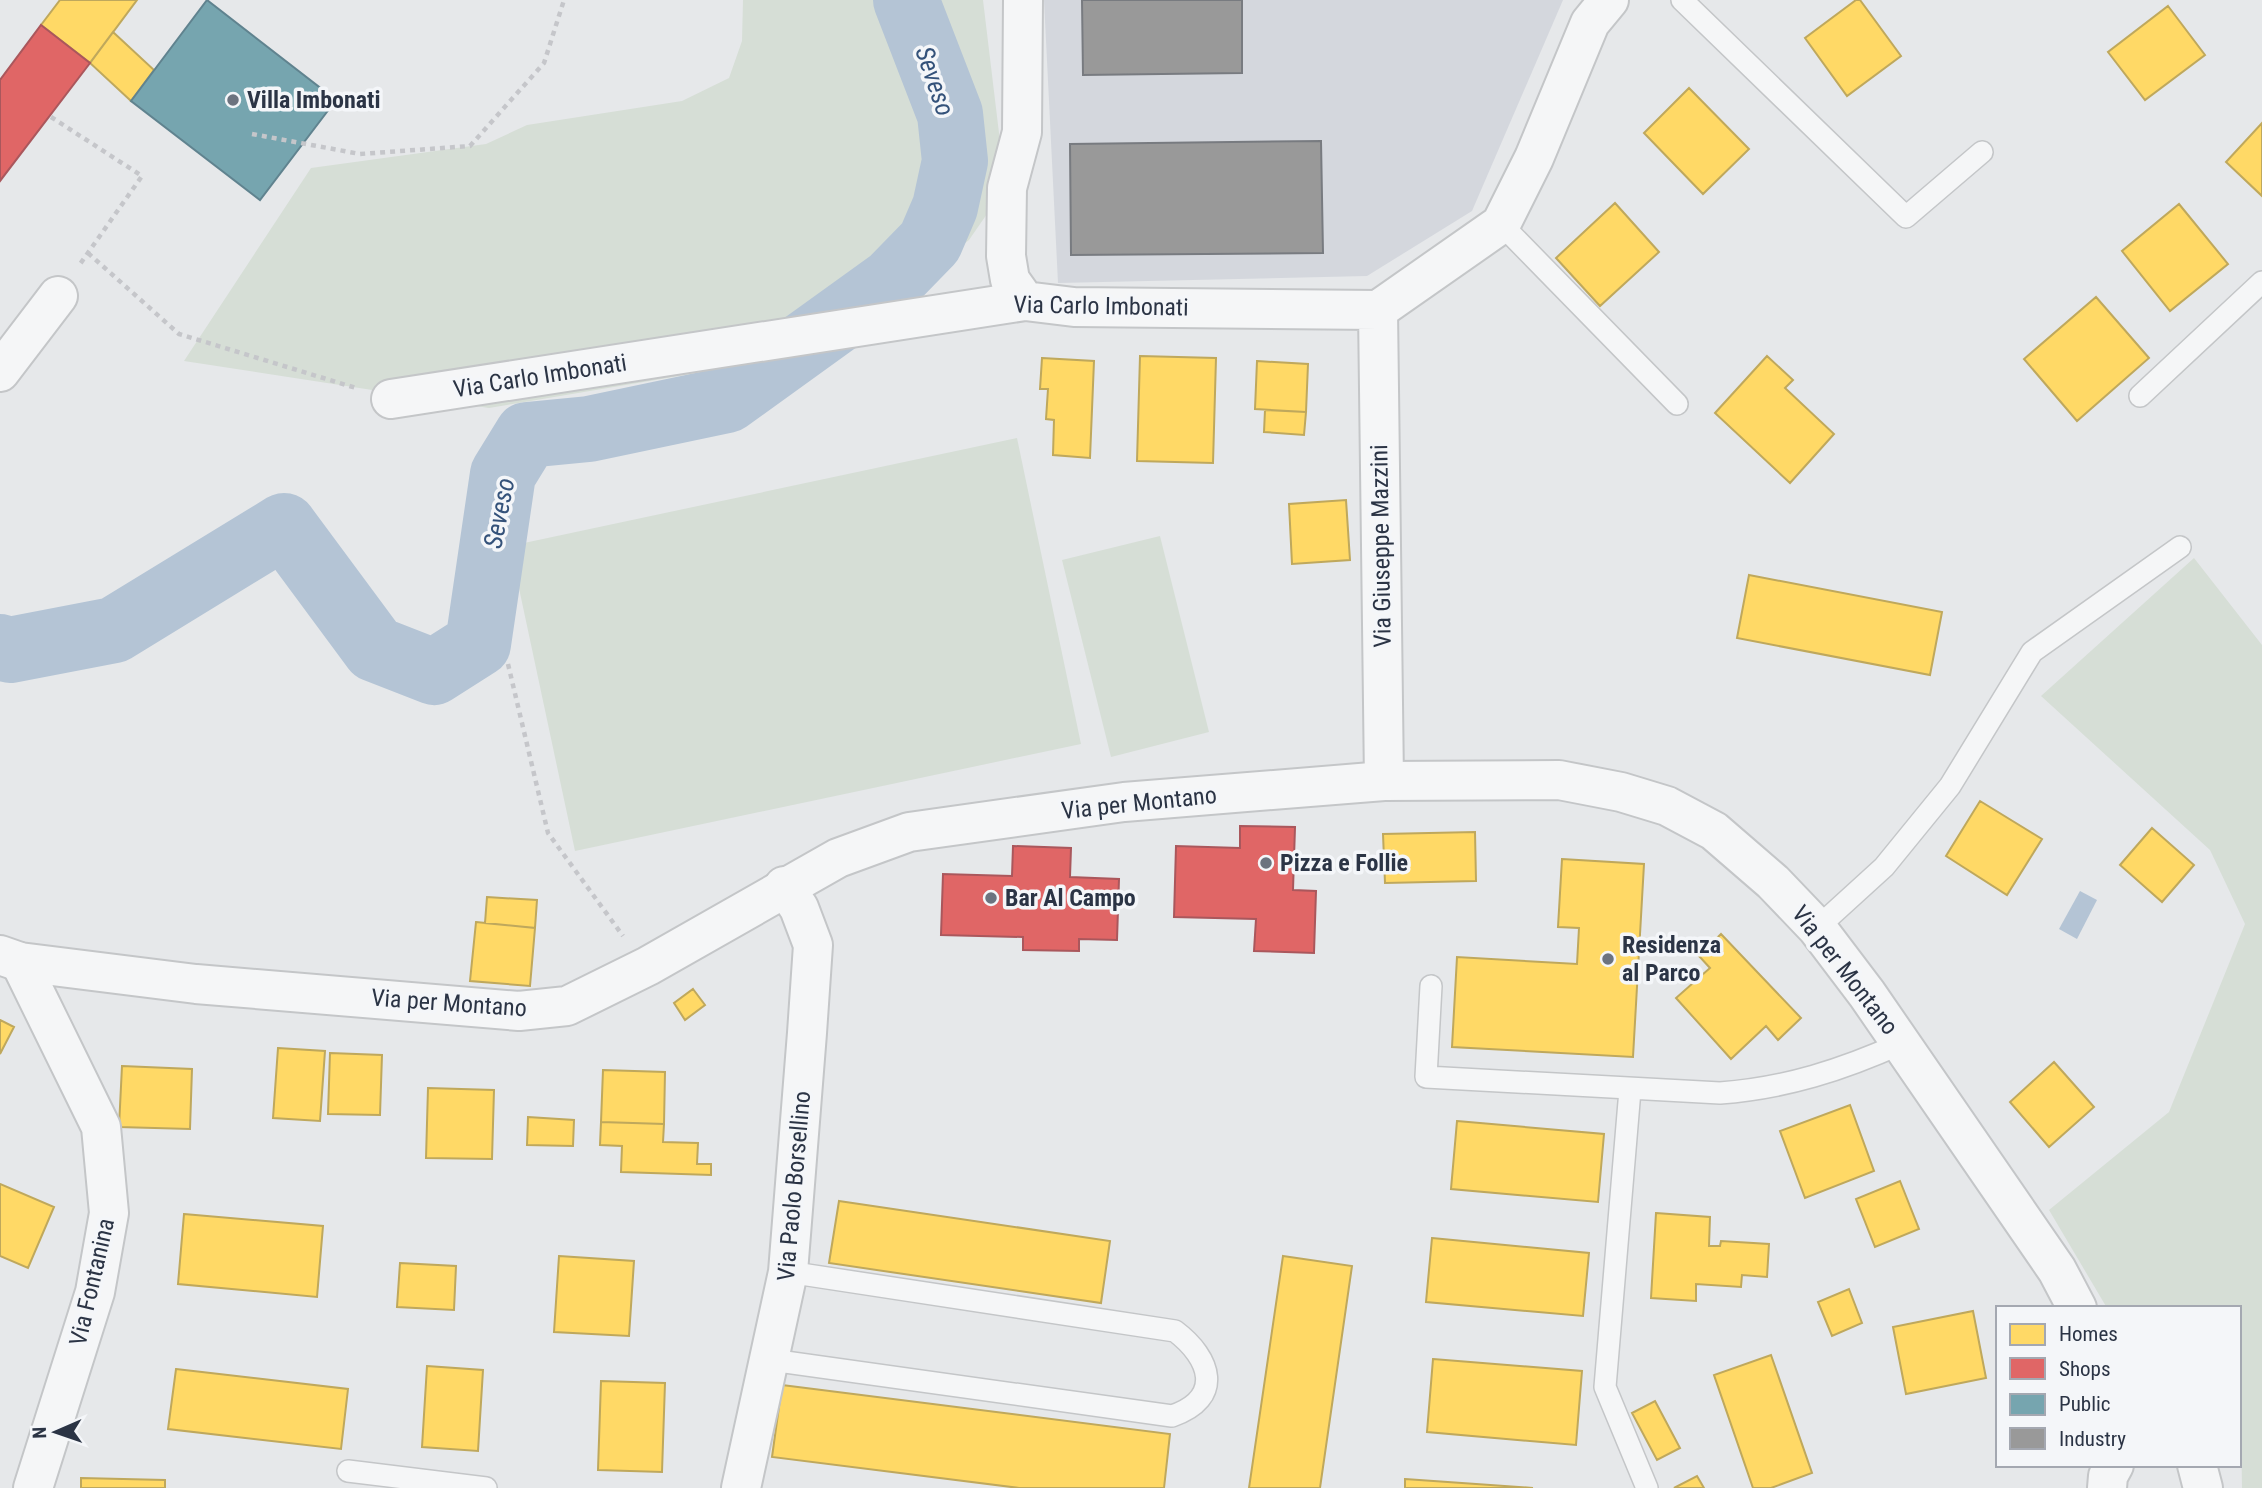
<svg xmlns="http://www.w3.org/2000/svg" width="2262" height="1488" font-family="'Roboto Condensed',sans-serif">
<style>
.built{fill:#d4d7dd}
.green{fill:#d6ded6}
.water{fill:#b4c4d5}
.homes{fill:#ffd966;stroke:#bfa85c;stroke-width:2}
.shops{fill:#e06666;stroke:#aa575c;stroke-width:2}
.public{fill:#76a5af;stroke:#60838f;stroke-width:2}
.industry{fill:#999;stroke:#787b80;stroke-width:2}
.lines{fill:none;stroke-linecap:round;stroke-linejoin:round}
.river{stroke:#b4c4d5;stroke-width:66}
.service-casing{stroke:#c4c6c8;stroke-width:24}
.minor-casing{stroke:#c4c6c8;stroke-width:42}
.tertiary-casing{stroke:#c4c6c8;stroke-width:42}
.path{stroke:#c5c6ca;stroke-width:4.5;stroke-dasharray:5 5;stroke-linecap:butt}
.service{stroke:#f5f6f7;stroke-width:21}
.minor{stroke:#f5f6f7;stroke-width:38}
.tertiary{stroke:#f5f6f7;stroke-width:38}
.poi-dot{fill:#6c737f;stroke:#f4f6f9;stroke-width:2.5}
.labels{text-anchor:middle;stroke-width:7;stroke-linejoin:round;paint-order:stroke}
.poi-label{font-size:24px;font-weight:bold;fill:#2b3445;stroke:#f4f6f9;text-anchor:start}
.street-label{font-size:24px;fill:#2b3445;stroke:#f4f6f9}
.water-label{font-size:26px;font-style:italic;fill:#34527a;stroke:#f4f6f9}
</style>
<rect width="100%" height="100%" fill="#e6e8ea"/>
<path class="built" d="M1044,0h519l-91,211 -105,65 -309,7z"/>
<path class="green" d="M743,0h240l19,158 -2,26 -13,30 -18,26 -48,38 -46,65 -386,65 -305,-47 127,-193 175,-24 41,-19 155,-24 47,-23 13,-37z
M1017,438l64,306 -506,107 -65,-305z
M1160,536l49,196 -98,25 -49,-197z
M2194,558l68,87v843h-20l-3,-180h-132l-58,-98 120,-98 76,-188 -35,-74 -169,-154z"/>
<path class="water" d="M2080,891l17,9 -20,39 -18,-10z"/>
<path class="homes" d="M60,0h77l-47,63 -49,-38z
M1856,0h4l41,56 -54,40 -42,-58z
M2168,6l37,49 -60,45 -37,-48z
M113,32l41,38 -23,31 -41,-38z
M1689,88l60,61 -46,45 -59,-61z
M2262,123v73l-36,-34z
M1615,203l44,49 -59,54 -44,-48z
M2179,204l49,60 -58,47 -48,-60z
M2096,297l53,61 -72,63 -53,-62z
M1140,356l76,2 -3,105 -76,-2z
M1767,356l26,24 -8,8 49,46 -44,49 -75,-70z
M1042,358l52,3 -4,97 -37,-3 1,-35 -8,-1 2,-30h-8z
M1257,361l51,3 -2,48 -51,-3z
M1265,410l41,2 -2,23 -40,-3z
M1346,500l4,60 -58,4 -3,-60z
M1749,575l193,37 -12,63 -193,-37z
M1980,801l62,38 -35,56 -61,-39z
M2152,828l42,37 -32,37 -42,-37z
M1475,832l1,49 -91,2 -2,-49z
M1562,859l82,5 -11,193 -181,-10 5,-90 120,7 2,-36 -21,-1z
M487,897l50,3 -2,28 -50,-5z
M476,922l59,6 -5,58 -60,-5z
M1721,934l80,84 -23,22 -12,-14 -35,33 -55,-61 34,-30 -11,-12z
M693,989l12,16 -20,15 -11,-17z
M0,1020l14,7 -14,27z
M278,1048l47,3 -5,70 -47,-3z
M330,1053l52,2 -2,60 -52,-1z
M2054,1062l40,45 -45,40 -39,-45z
M122,1066l70,3 -2,60 -71,-2z
M603,1070l62,2 -1,52 -63,-2z
M428,1088l66,2 -2,69 -66,-1z
M1850,1105l24,66 -69,27 -25,-67z
M528,1117l46,3 -1,26 -46,-1z
M1457,1121l147,13 -6,68 -147,-13z
M601,1122l63,2 -1,18 35,1 -1,21h14v11l-90,-3 1,-26 -22,-1z
M1900,1181l19,48 -44,18 -19,-48z
M0,1184l54,23 -26,61 -28,-12z
M839,1201l271,40 -9,62 -272,-40z
M1656,1213l54,4 -1,29h11l1,-5 48,3 -2,33 -25,-2 -1,12 -45,-3v17l-45,-3z
M184,1214l139,12 -6,71 -139,-13z
M1432,1238l157,15 -6,63 -157,-14z
M559,1256l75,5 -5,75 -75,-4z
M1283,1256l69,10 -32,222h-71z
M400,1263l56,3 -2,44 -57,-3z
M1849,1289l13,34 -30,13 -14,-34z
M1973,1311l13,67 -80,16 -13,-67z
M1771,1355l41,118 -41,15h-18l-39,-113z
M1433,1359l149,12 -6,74 -149,-13z
M427,1366l56,4 -5,81 -56,-4z
M176,1369l172,20 -7,60 -173,-20z
M601,1381l64,2 -3,89 -64,-2z
M782,1385l388,49 -6,54h-145l-247,-31z
M1655,1401l25,47 -23,12 -25,-47z
M1697,1476l7,12h-30z
M81,1478l84,2v8h-84z
M1405,1479l128,9h-128z"/>
<path class="shops" d="M41,25l49,38 -90,118v-101z
M1240,826l55,1 -2,63 23,1 -2,62 -60,-2 2,-32 -82,-2 2,-71 64,2z
M1013,846l58,2 -1,29 49,2 -2,61 -38,-1v12l-56,-1v-13l-82,-2 2,-61 69,2z"/>
<path class="public" d="M207,0l129,100 -76,100 -129,-99z"/>
<path class="industry" d="M1082,0h160v73l-159,2z
M1321,141l2,112 -252,2 -1,-111z"/>
<g class="lines">
<path class="river" d="M0,647l10,3 104,-20 170,-104 91,123 59,23 44,-28 25,-170 24,-39 62,-6 138,-29 165,-119 38,-39 15,-35 10,-46 -5,-47 -44,-114"/>
<defs>
<path id="service" d="M1682,0l224,217 76,-65
M1501,224l176,180
M2140,396l122,-114
M1817,928l67,-61 66,-81 82,-134 148,-105
M1431,986l-5,91 294,16c66,-5 122,-23 182,-50
M1630,1090l-25,297 42,101
M771,1360l401,56c52,-18 39,-58 3,-85l-387,-59
M348,1471l138,17"/>
<path id="minor" d="M1023,0l-1,132 -15,56 -1,68 4,24 15,21
M1378,310l6,471
M0,372l58,-76
M391,399l634,-98 49,6 304,3 123,-86 33,-66 56,-135 19,-23
M20,962l81,165 8,86 -14,79 -62,196
M741,1488l47,-216 19,-239 6,-88 -14,-37 -15,-22"/>
<path id="tertiary" d="M0,955l20,7 176,22 323,27 48,-5 81,-40 190,-108 71,-26 215,-30 260,-21 175,-1 62,12 46,14 47,25 59,51 44,46 50,66 190,276 20,38
M2197,1465l6,23
M2107,1488l1,-12 6,-11"/>
</defs>
<use href="#service" class="service-casing"/>
<use href="#minor" class="minor-casing"/>
<use href="#tertiary" class="tertiary-casing"/>
<path class="path" d="M51,117l91,59 -64,91
M252,134l108,20 110,-8 74,-83 20,-63
M88,253l91,81 177,54
M508,664l40,169 75,103"/>
<use href="#service" class="service"/>
<use href="#minor" class="minor"/>
<use href="#tertiary" class="tertiary"/>
</g>
<g class="poi-dot">
<circle cx="233" cy="100" r="7"/>
<circle cx="1266" cy="863" r="7"/>
<circle cx="991" cy="898" r="7"/>
<circle cx="1608" cy="959" r="7"/>
</g>
<g class="labels">
<g class="poi-label">
<text x="247" y="108">Villa Imbonati</text>
<text x="1280" y="871">Pizza e Follie</text>
<text x="1005" y="906">Bar Al Campo</text>
<text x="1622" y="953">Residenza<tspan x="1622" dy="28">al Parco</tspan></text>
</g>
<g class="street-label">
<text transform="translate(1101 306) rotate(1)" y="8">Via Carlo Imbonati</text>
<text transform="translate(540 376) rotate(-9)" y="8">Via Carlo Imbonati</text>
<text transform="translate(1381 546) rotate(-91)" y="8">Via Giuseppe Mazzini</text>
<text transform="translate(1139 803) rotate(-6)" y="8">Via per Montano</text>
<text transform="translate(1845 970) rotate(52)" y="8">Via per Montano</text>
<text transform="translate(449 1003) rotate(4)" y="8">Via per Montano</text>
<text transform="translate(794 1186) rotate(-85)" y="8">Via Paolo Borsellino</text>
<text transform="translate(92 1282) rotate(-77)" y="8">Via Fontanina</text>
</g>
<g class="water-label">
<text transform="translate(935 81) rotate(71)" y="9">Seveso</text>
<text transform="translate(499 513) rotate(-79)" y="9">Seveso</text>
</g>
</g>
<rect x="1996" y="1306" width="245" height="161" fill="#f4f6f9" stroke="#a4a8b1" stroke-width="2"/>
<rect x="2010" y="1324" width="35" height="21" fill="#ffd966" stroke="#a4a8b1" stroke-width="2"/>
<text x="2059" y="1341" font-size="21" fill="#2b3445">Homes</text>
<rect x="2010" y="1358" width="35" height="21" fill="#e06666" stroke="#a4a8b1" stroke-width="2"/>
<text x="2059" y="1376" font-size="21" fill="#2b3445">Shops</text>
<rect x="2010" y="1394" width="35" height="21" fill="#76a5af" stroke="#a4a8b1" stroke-width="2"/>
<text x="2059" y="1411" font-size="21" fill="#2b3445">Public</text>
<rect x="2010" y="1428" width="35" height="21" fill="#999999" stroke="#a4a8b1" stroke-width="2"/>
<text x="2059" y="1446" font-size="21" fill="#2b3445">Industry</text>
<g transform="translate(56 1432) rotate(268)" stroke="#f4f6f9" stroke-width="5" paint-order="stroke">
<path d="M0-5L12 26L0 18L-12 26Z" fill="#2b3445"/>
<text y="-10" font-size="19" font-weight="bold" text-anchor="middle" fill="#2b3445">N</text>
</g>
</svg>
